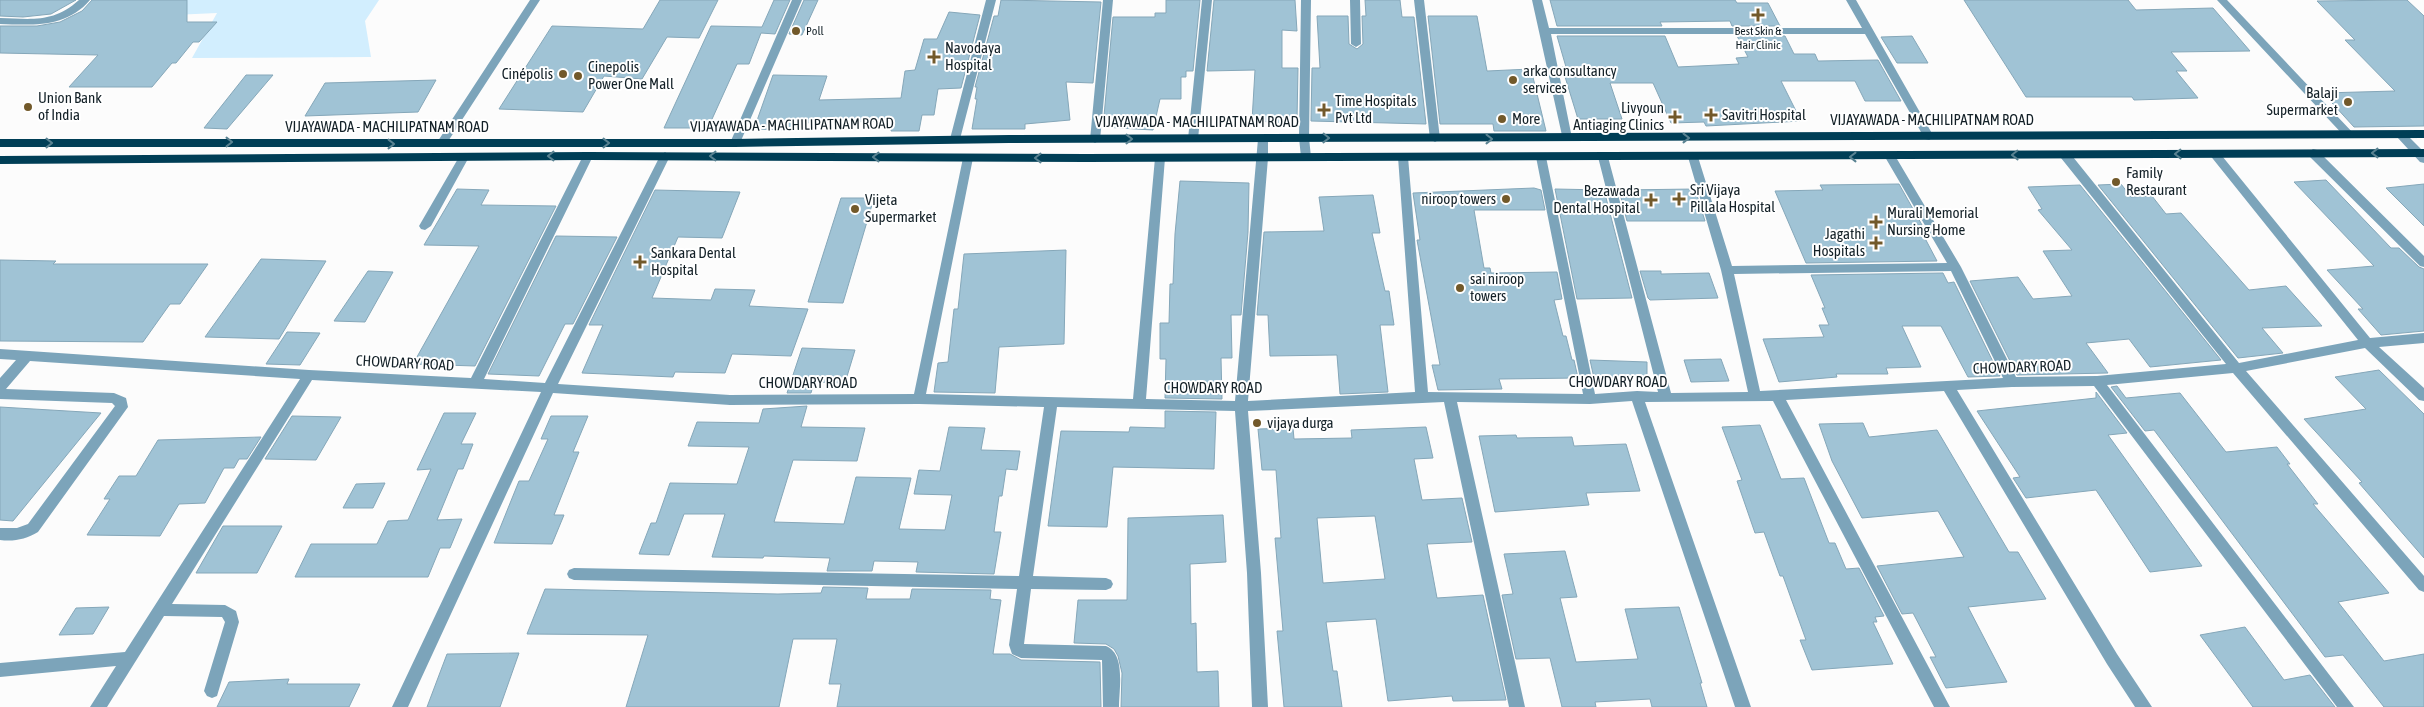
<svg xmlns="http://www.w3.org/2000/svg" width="2424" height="707" font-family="'Asap Condensed',sans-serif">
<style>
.green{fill:#d2eefe}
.building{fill:#a0c3d5;stroke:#85a7b9;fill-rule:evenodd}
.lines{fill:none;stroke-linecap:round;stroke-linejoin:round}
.minor{fill:#7ca4ba;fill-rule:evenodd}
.highway{fill:#003e56;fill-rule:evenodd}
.oneway{stroke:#598291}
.poi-dot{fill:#72592a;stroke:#fff;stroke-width:2}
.labels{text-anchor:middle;stroke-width:4;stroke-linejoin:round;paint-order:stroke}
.far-poi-label{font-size:12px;fill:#132027;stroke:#fff;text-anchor:start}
.poi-label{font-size:15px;fill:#132027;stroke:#fff;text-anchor:start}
.street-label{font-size:15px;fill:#132027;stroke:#fff}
</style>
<rect width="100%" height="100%" fill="#fcfcfc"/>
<path class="green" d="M144,0h235l-14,21 6,36 -179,1 25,-45 -87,4z"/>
<path class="building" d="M0,0h76l-25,14 -28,3 -23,-1z
M92,0h95v22h30l-18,20h-6l-17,21h-4l-20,24h-83l29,-32 -98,-2v-27h37l23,-4 22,-11z
M660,0h58l-19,38 -32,-1 -25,42 -38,-3 -21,36 -84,-3 53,-83 91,3z
M774,0h16l-15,34 -14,-1 -12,31h-12l-29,64h-44l47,-102 51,1z
M804,0h14l-16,35 -13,-1z
M1001,0l100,2 -8,81 -27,-1 4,38 -45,4v5h-53l5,-30h-2l2,-12h-2l19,-71h4z
M1166,0h34l-7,71h-7v6h-5v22h-21l-7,31 -50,-3 10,-110h42v-4h11z
M1214,0h81l2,31 -15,-1v38h16l-1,52h-4v3l-41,-2 3,-51 -48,1z
M1365,0h35l2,17h12l12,107 -115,-3 1,-53h8l-3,-52h31l1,28 8,5 6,-5 -1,-28h4z
M1550,0h185l2,3h31l12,23h-48l-2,-5 -70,1 2,4h-105z
M1964,0h164l8,10 77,-2 37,43 -79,1 16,19h-11l22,27 -64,2 -2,-3h-106z
M2407,0l17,16v110l-70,1 -31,-34 72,-2 -50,-51h10l-38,-39z
M949,12l31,3 -19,73 -23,1 -4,26h-12l-3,16h-28l2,-10 -95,2 -4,7 -40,-1 19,-54 54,1 -8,24 82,-2 4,-27 10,-1 9,-31h13z
M1428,16h49l10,55 44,-2 15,62h-52l-1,-7h-53z
M1557,36h108l13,31 61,-3 -3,-6 12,-1 -11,-21h48l9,18h21l3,7 60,-1 23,41h-36l-10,-20h-74l20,40 -95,5 -2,-4 -33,1 -18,-40h-43l12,36h-44l-16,-52h4z
M1912,36l16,27h-31l-16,-26z
M246,75h27l-46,54 -23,-1z
M436,80l-18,32 -113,4 20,-33z
M2326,180l65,68h8l20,19 5,2v62l-43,4 -23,-26h5l-36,-39 47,-4 -80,-84z
M1180,181l69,2 -1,49 -7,83h-10l1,43h-11l1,41 -57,-1 1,-39h-6v-36h9l1,-39h3l2,-50z
M1899,184l23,41h-4l19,36 -131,2 -31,-72 48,-1 -3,-5z
M2121,184l10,13 21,-1 14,18 15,-1 68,77 37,-4 36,40 -60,2 21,25 -45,5 -140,-173z
M2424,184v42l-38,-38z
M2080,185l141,175 -71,7 -21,-28 -43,4 22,30 -91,2 -47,-94 48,-4 15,22 39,-3 -29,-45 29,-1 -34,-40 4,-1 -14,-22z
M1534,188l7,2 4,20h-71l10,58h6l1,5 66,-1 5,27 -8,1 9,36h3l6,24h2l4,18 -79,1 3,10 -64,1 -6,-25h8l-23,-125h3l-7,-47z
M457,189l32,1 -8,15 75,1 -81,160 -62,-2 66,-118 -55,-1z
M1555,189l49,1 28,108 -55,1z
M1695,189l10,32h-78l-8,-31z
M655,190l85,2 -18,46 -44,-1 -26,61 59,2 4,-11 40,1 -6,16 59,3 -17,47 -59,-2 -7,19 -50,-1 -2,5 -91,-4 21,-48h-14z
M1373,195l7,38h-8l13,58h4l5,34h-14l8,67 -48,2 -3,-39 -67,1 -2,-41h-11l7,-83 60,-1 -5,-34z
M841,198h33l-31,105 -35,-1z
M556,236l61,1 -44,87h-8l-26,52 -51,-2z
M1066,250l-2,94 -65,3 -4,46 -61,-1 4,-29 10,-1 6,-53h4l6,-55z
M261,259l65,2 -47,78 -74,-2z
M0,260l56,1 -3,3h155l-28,40h-10l-27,38 -143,-1z
M368,271l25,1 -28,50 -31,-1z
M1640,271h21v3l48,-1 9,25 -68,2 -2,-2z
M1943,273l5,10 6,-1 46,94 -32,1 -27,-51h-39l19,41 -35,1 2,6h-52l1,3 -58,5 -16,-43 61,-2 -5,-12h10l-7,-17h3l-14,-33z
M287,332l33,1 -20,32 -34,-1z
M802,348l53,2 -10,33 -31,-1 -3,11h-24z
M1721,359l8,22 -38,1 -7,-22z
M1590,360l57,2v15l-25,1 2,4 -21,1 -1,-5h-8z
M2379,370l45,44v144l-65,-75 3,-1 -58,-63 62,-10 -31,-32z
M2117,386l9,12 54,-5 46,59 51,-5 13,17h-3l31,40h-5l76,89 -51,9 46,59 40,-7v53h-40l-41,-52 -18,2 -171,-227 -9,1 -34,-44z
M2096,392l31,41 -19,2 94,131 -52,6 -54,-82 -70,8 -13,-20 7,-1 -43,-66 119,-13z
M807,406l-6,21 64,1 -8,33 -64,-1 -19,62 70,2 12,-47 55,1 -12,51 46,1 7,-35 -38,-1 5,-24 21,1 9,-44 36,1 -4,22 39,1 -3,19 -11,-1 -4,27h-3l-5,36h7l-7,42 -78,-2 2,-10 -44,-1 -2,10h-45l3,-13 -66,-2 -1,2 -51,-1 13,-43h-41l-15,41 -30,-1 12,-31h5l14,-40 67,1 12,-37 -61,-1 9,-24 62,1 4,-14z
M0,407l101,6 -88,108 -13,-1z
M1165,411l51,1 -2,57 -101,-2 -6,60 -59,-1 13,-95 68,1 1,-5 35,1z
M444,413h32l-15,31h12l-10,25h-5l-21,51 25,-1 -12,29h-10l-12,29h-133l16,-33h66l11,-23 20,-1 23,-51 -14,1z
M292,416l49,1 -25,43 -51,-1z
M551,416h37l-15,36h6l-25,63h10l-12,29 -58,-1 25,-62h10l19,-42h-7z
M1863,423l6,14 68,-7 72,122h9l28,47 -78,8 39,75 -61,6 -16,-31h6l-23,-44 -11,1 -25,-48 87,-9 -26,-46 -76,7 -30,-57 -13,-37z
M1760,425l21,54 23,-1 25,65h6l11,26 13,-1 25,48 -9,1 2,5h-4l20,42 -81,6 -12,-30h6l-23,-64h-3l-16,-44 -9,1 -18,-52 5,-1 -20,-53z
M1426,427l7,31 -19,1 8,41 40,-2 10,44 -45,2 10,54 46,-3 23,105 -53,1 -1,-5 -64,5 -12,-82 -50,3 7,49h4l5,36h-58l-7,-76h6l-8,-93h6l-5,-68h-14l-4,-41 35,-1 1,11 58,-1 -1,-8zM1375,516l10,63 -62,4 -6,-65z
M1516,435l1,3 55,-1 2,9 52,-2 14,47 -54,2 3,12 -94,7 -16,-76z
M261,437l-14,22h-8l-5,9h-10l-19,35 -26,1 -19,32 -73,-1 23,-36h-6l15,-23h17l22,-36z
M385,483l-12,25h-30l13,-24z
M1223,515l3,47 -36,2 1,60 5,-1 1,49 21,-1 1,36h-98l1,-34 -4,-17 -4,-7 -8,-5 -32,-1 4,-43h49l1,-82z
M223,526h59l-25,47h-61z
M1565,551l12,46 -17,1 16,64 62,-3 -13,-50 54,-2 23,76h-2l7,24h-55l-2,-8 -55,3 1,5h-34l-12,-49 -34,1 -14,-64 11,-1 -9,-40z
M823,587l45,1 -2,11h44l2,-10 79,1 -1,9 11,1 -8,54h17l11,6 79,2 1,45h-264l4,-23h-12l8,-45h-44l-14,68h-153l22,-72 -121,-1 18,-45 233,5 43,-1z
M109,607l-16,27 -34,1 17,-27z
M2245,627l39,53 26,-5 25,32h-82l-53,-72z
M519,653l-19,54h-73l20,-53z
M289,679l-2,5h73l-11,23h-132l12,-25z"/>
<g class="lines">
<path class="minor" d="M79,0h11c-24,28 -57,25 -90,24v-6c33,1 53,5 79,-18z
M530,0h10l-95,146h-8l-1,-2z
M792,0h10l-62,143 -1,2h-8l-1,-2z
M986,0h10l-36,139 -5,3 -5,-3z
M1103,0h10l-13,140 -5,3 -5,-3z
M1202,0h10l-14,139 -5,3 -5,-3z
M1301,0h10l-2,138 2,19 -5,4 -5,-4 -2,-19z
M1350,0h10l1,44 -5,3 -5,-3z
M1414,0h10l16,139 -5,3 -5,-3z
M1532,0h10l7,28h313l-16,-28h10l78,137 -5,3 -4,-1 -60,-105h-314l21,104 -5,3 -4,-1z
M2217,0h10l127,134 1,2 -1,2h-8z
M2401,132l4,1 19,19v11l-4,-1 -23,-25 -1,-2z
M1263,136l5,3v19l-20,243 167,-9 -17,-235 5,-4 5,4 20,235 155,2 -47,-237 5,-4 5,4 49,237 42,-3 21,1 -60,-235 5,-4 5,4 63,236 77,-1 -27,-122 -33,-113 5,-4 5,4 34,109 215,-3 -62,-106 1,-3h8l67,113 55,110 81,-1 129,-12 -165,-206 -1,-3 5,-4 4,1 170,211 119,-23 -149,-186 1,-3h8l152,187 54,-5v10l-45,4 45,41v13l-5,-1 -54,-52 -119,23 178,205v16l-5,-2 -186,-217 -126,12 247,322h-17l-243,-321 -82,1 -55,3 160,264 35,53h-17l-28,-43 -163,-273 -158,9 164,307h-16l-161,-306 -128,1 106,305h-16l-103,-306 -42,3 -133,-2 68,305h-16l-65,-305 -196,9 13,162 7,134h-16l-5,-134 -12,-162 -178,-4 -24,169 73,2 5,2 2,4 -2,4 -5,2 -75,-1 -7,55 82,2c20,8 13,43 13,61h-16l-1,-47 -81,-2 -9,-4 -3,-9 8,-56 -443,-9 -5,-2 -2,-4 2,-4 5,-2 445,8 25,-169 -125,-3 -189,1 -177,-12 -145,314h-16l149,-315 -229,-12 -140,224 53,1 11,6 3,11 -22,74 -5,2 -5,-2 -3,-5 21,-69 -3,-5 -58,-1 -57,91h-17l26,-41 -116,11v-14l125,-11 175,-273 -270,-18 -24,28 108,4 12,5 2,9 -90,125c-12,7 -24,10 -38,8v-12h17l11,-4 87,-118 -3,-3 -112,-4v-21l16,-18 -16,-1v-10l309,21 162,8 112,-222 5,-4 5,4 -109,223 61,4 115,-227 5,-4 5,4 -112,228 172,11 184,-1 49,-236 5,-4 5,4 -47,236 207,5 22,-241 5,-4 5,4 -19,241 89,2 23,-262zM1951,271l52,107 -243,13 -26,-117z
M2313,149l4,1 107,106v11l-4,-1 -111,-110 -1,-3z
M464,153l5,4 -38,69 -6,4 -4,-1 -2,-3 40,-69z"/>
<path class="highway" d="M2424,130v8l-1415,5 -274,4h-735v-8h735l274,-4z
M2424,149v8l-1337,5 -499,-2 -588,4v-8l588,-4 499,2z"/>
</g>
<defs><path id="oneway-chevron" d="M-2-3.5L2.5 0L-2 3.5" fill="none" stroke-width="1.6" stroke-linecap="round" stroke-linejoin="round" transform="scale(1.25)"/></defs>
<g class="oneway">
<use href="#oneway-chevron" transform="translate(1326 138) rotate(1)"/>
<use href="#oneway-chevron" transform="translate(1686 138)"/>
<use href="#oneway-chevron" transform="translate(1129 139)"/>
<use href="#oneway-chevron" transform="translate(1489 139)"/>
<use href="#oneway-chevron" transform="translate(229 142)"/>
<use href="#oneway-chevron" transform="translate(49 143)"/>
<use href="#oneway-chevron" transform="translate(606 143)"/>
<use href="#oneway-chevron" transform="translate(391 144)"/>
<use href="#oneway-chevron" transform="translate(2375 153) rotate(-180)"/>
<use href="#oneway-chevron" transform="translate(2178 154) rotate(179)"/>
<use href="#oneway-chevron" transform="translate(2015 155) rotate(179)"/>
<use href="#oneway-chevron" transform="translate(551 156) rotate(180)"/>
<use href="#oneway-chevron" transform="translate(713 156) rotate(-180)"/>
<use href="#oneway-chevron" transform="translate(876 157) rotate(-180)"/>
<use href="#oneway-chevron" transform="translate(1853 157) rotate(180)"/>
<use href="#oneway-chevron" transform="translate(1038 158) rotate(-180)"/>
</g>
<g class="poi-dot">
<path d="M1755.5 7.5h5v5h5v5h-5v5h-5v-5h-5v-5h5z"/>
<circle cx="796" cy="31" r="5"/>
<path d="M931.5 49.5h5v5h5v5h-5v5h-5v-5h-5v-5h5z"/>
<circle cx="563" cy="74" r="5"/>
<circle cx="578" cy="76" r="5"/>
<circle cx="1513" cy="80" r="5"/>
<circle cx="2348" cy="102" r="5"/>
<circle cx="28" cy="107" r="5"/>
<path d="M1321.5 102.5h5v5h5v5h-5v5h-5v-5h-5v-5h5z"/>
<path d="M1708.5 107.5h5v5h5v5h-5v5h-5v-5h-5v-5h5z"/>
<path d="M1672.5 109.5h5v5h5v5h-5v5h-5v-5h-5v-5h5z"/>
<circle cx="1502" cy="119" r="5"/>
<circle cx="2116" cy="182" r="5"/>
<circle cx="1506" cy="199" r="5"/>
<path d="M1676.5 191.5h5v5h5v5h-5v5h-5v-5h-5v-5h5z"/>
<path d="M1648.5 192.5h5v5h5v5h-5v5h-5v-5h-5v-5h5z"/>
<circle cx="855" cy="209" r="5"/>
<path d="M1873.5 214.5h5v5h5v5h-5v5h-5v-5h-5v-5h5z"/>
<path d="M1873.5 235.5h5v5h5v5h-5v5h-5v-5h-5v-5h5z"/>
<path d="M637.5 254.5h5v5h5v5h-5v5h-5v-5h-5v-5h5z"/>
<circle cx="1460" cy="288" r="5"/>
<circle cx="1257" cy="423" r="5"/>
</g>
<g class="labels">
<g class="far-poi-label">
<text x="806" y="35">Poll</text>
<text x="1758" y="35" text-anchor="middle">Best Skin &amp;<tspan x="1758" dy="14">Hair Clinic</tspan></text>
</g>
<g class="poi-label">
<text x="945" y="53">Navodaya<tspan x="945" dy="17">Hospital</tspan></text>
<text x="588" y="72">Cinepolis<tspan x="588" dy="17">Power One Mall</tspan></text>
<text x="1523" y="76">arka consultancy<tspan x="1523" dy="17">services</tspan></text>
<text x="553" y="79" text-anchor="end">Cinépolis</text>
<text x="2338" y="98" text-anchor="end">Balaji<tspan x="2338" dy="17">Supermarket</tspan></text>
<text x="38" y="103">Union Bank<tspan x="38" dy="17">of India</tspan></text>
<text x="1335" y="106">Time Hospitals<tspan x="1335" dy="17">Pvt Ltd</tspan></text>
<text x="1664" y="113" text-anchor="end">Livyoun<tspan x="1664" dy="17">Antiaging Clinics</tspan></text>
<text x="1722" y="120">Savitri Hospital</text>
<text x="1512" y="124">More</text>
<text x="2126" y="178">Family<tspan x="2126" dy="17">Restaurant</tspan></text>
<text x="1690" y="195">Sri Vijaya<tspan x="1690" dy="17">Pillala Hospital</tspan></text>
<text x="1640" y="196" text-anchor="end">Bezawada<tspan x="1640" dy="17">Dental Hospital</tspan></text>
<text x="1496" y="204" text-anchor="end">niroop towers</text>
<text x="865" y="205">Vijeta<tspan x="865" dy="17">Supermarket</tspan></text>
<text x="1887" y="218">Murali Memorial<tspan x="1887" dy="17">Nursing Home</tspan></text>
<text x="1865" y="239" text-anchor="end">Jagathi<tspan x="1865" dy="17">Hospitals</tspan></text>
<text x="651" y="258">Sankara Dental<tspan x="651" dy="17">Hospital</tspan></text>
<text x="1470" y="284">sai niroop<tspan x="1470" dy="17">towers</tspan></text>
<text x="1267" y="428">vijaya durga</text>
</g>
<g class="street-label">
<text x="1932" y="125">VIJAYAWADA - MACHILIPATNAM ROAD</text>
<text x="1197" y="127">VIJAYAWADA - MACHILIPATNAM ROAD</text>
<text transform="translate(792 125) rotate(-1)" y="5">VIJAYAWADA - MACHILIPATNAM ROAD</text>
<text x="387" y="132">VIJAYAWADA - MACHILIPATNAM ROAD</text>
<text transform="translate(405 363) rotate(3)" y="5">CHOWDARY ROAD</text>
<text transform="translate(2022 367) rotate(-2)" y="5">CHOWDARY ROAD</text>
<text x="1618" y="387">CHOWDARY ROAD</text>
<text x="808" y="388">CHOWDARY ROAD</text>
<text x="1213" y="393">CHOWDARY ROAD</text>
</g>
</g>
</svg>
